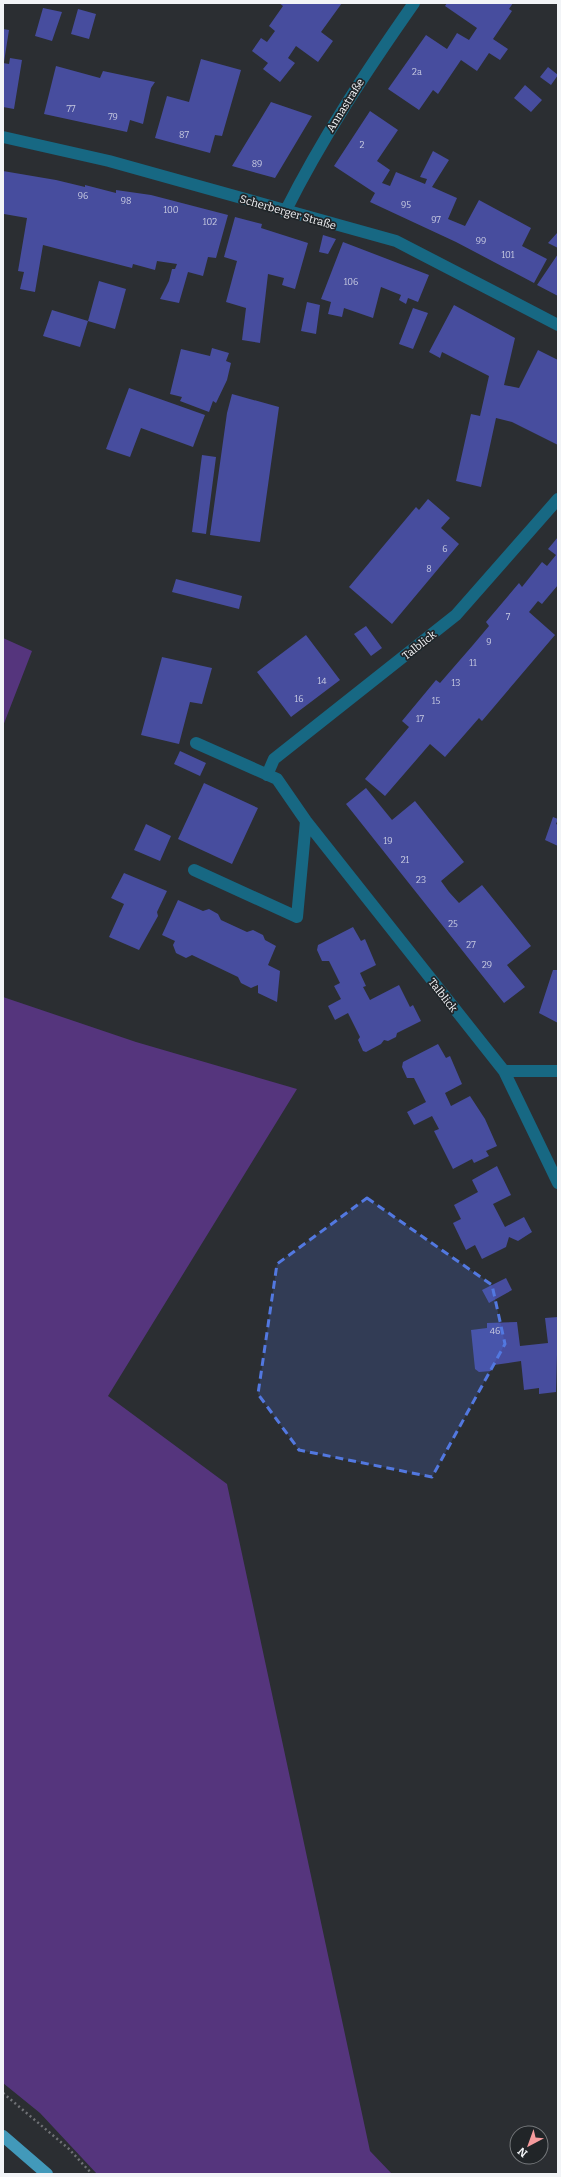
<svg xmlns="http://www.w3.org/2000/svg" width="561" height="2177" font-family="Bitter,serif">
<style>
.green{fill:#55357d}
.building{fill:#474d9e}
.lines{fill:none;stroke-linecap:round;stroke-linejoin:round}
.path{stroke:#707276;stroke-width:2.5;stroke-dasharray:2 3;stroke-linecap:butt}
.minor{stroke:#176883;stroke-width:12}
.major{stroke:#4299ba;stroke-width:12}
.marked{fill:#5278e0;fill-opacity:0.2;stroke:#5278e0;stroke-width:3;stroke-dasharray:8 5;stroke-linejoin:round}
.labels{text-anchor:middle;stroke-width:3.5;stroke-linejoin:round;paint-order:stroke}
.number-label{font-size:9px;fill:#c7cae1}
.street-label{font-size:11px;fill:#f2f4f7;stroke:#212528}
</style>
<rect width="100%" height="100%" fill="#2b2e32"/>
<path class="green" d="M3,638l29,13 -29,75z
M3,997l133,45 161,47 -189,307 119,88 143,667 22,23h-295l-57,-61 -37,-30z"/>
<path class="building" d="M279,3h63l-21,29 12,9 -15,21 -22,-16 -8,12 7,5 -15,19 -17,-13 5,-6 -16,-12 9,-13 6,4 8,-11 -6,-5 14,-20z
M447,3h66l-4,6 3,2 -19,28 15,10 -8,11 -11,-7 -12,18 -16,-11 -23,34 -5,-4 -14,20 -31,-21 38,-54 21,14 10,-16 12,7 8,-12 -32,-22z
M43,8l19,4 -10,29 -17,-5z
M78,9l18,5 -7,25 -18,-5z
M3,29l6,1 -5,32h-1z
M10,58l12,2 -8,49 -11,-2v-44l6,1z
M201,59l40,11 -19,66 -7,-1 -5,18 -55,-15 12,-42 22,6z
M56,66l44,12 3,-7 52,11 -4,6 -8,36 -13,-4 -3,12 -83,-18z
M548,67l10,8 -7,10 -11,-8z
M525,85l17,15 -11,12 -17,-14z
M271,102l41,14 -37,62 -43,-12z
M370,111l28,19 -21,31 13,9 -8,13 8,3 6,-14 29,12 2,-5 -7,-2 13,-26 16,9 -17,27 25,11 -9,21 17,7 14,-26 52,28 -9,18 25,13 -13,24 -78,-41 -86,-40 5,-9 -41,-27z
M3,171l53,9 29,7v-2l31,8v-3l35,5 77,20 -12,43 -8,-1 -5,19 -15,-4 -9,31 -19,-4 9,-18 3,-12h3l2,-5 -20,-3 -2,9 -22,-6 -1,4 -89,-23 -8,47 -15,-3 4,-17 -6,-1 9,-53 -23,-4 -1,3z
M235,217l27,7 -1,4 47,15 -13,46 -13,-4 2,-7 -16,-4 -8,69 -18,-3 4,-32 -20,-6 11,-41 -13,-4z
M558,232v16l-10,-5z
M323,235l13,4 -8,15 -9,-2z
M343,242l86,33 -11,27 -10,-4 -2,6 -7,-4 2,-5 -20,-8 -8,31 -29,-10 -2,9 -14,-3 3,-12 -10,-3z
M558,254v42l-21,-11z
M99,281l27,8 -11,40 -27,-8z
M307,302l13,3 -4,29 -15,-3z
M454,305l61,33 -11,47 15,3 19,-38 20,10v85l-46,-23 -16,-4 -15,69 -25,-6 15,-67 9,2 9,-40 -47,-24 -2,6 -11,-6z
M413,308l15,5 -15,36 -14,-5z
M52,310l36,11 -8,26 -37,-11z
M212,348l17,5 -3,8 5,2 -4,17 -11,23 -3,-2 -4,11 -29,-11 2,-4 -12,-3 11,-45 29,7z
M129,388l76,27 -12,32 -52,-19 -11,29 -24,-8z
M232,394l47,13 -19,135 -50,-7 17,-122z
M202,455l14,2 -10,77 -14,-2z
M428,499l22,19 -9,10 18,16 -67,80 -43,-37 67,-80 3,3z
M558,537v48l-16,19 -4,-3 -9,11 26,23 -73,86 -3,-3 -34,39 -15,-13 -45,52 -20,-17 44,-52 -7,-6 34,-41 4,3 33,-38 16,-19 -3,-4 33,-39 3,4 20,-25 5,4 9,-11 -8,-6z
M176,579l66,17 -3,13 -67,-17z
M366,626l16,22 -11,8 -17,-22z
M306,635l34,45 -49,37 -34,-45z
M162,657l50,11 -10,36 -12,-2 -11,42 -38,-9z
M180,751l26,12 -6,13 -26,-12z
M204,783l54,25 -26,56 -54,-25z
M366,788l26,32 23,-19 49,61 -23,19 8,11 10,11 23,-18 49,61 -24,19 18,22 -21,16 -158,-199z
M553,817l5,2 -2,5 2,1v21l-13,-6z
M146,824l25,12 -11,25 -26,-11z
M124,873l43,18 -10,21 1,4 -19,34 -30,-13 15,-33 -13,-6z
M178,900l25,11 6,-2 9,5 3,6 26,12 6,-2 10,5 2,5 11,6 -8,19 12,6 -3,31 -19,-9v-8l-7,3 -10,-5 -3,-6 -46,-22 -6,3 -10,-5 -3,-8 2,-4 -13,-6z
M353,927l8,14 4,-2 11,26 -16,8 6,13 -3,1 7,13 29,-15 11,22 3,-2 8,16 -24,12 -1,4 -8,4 -4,-1 -3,4 -15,8 -3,-1 -5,-11 2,-3 -12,-24 -13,7 -7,-14 13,-7 -7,-13 6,-3 -11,-22h-7l-5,-11 1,-5z
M553,970h5v53l-19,-10z
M438,1044l8,14 4,-2 12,28 -17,9 6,13 19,-10 15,23 12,27 -11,5 3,5 -15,7 -2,-4 -19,10 -19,-38 5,-2 -7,-13 -18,9 -7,-13 19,-10 -12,-24h-7l-5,-11 1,-5z
M497,1166l14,29 -18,9 12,23 19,-10 8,15 -14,9 -9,-4 -3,10 -24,12 -7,-14 -9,5 -13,-27 8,-4 -7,-14 24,-13 -6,-12z
M506,1278l6,12 -23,13 -7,-13z
M558,1317l-2,75 -17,2v-6l-15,2 -3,-29 -27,4 -3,6 -12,1 -4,-3 -4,-39 16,-2v-5l30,-1 3,24 28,-3 -3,-25z"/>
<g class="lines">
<path class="path" d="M3,2093l66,56 23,25"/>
<path class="minor" d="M3,137l106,24 287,80 162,84
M285,212c37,-74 82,-142 129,-209
M196,743l81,36 29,42 198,250 54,112
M267,775l7,-16 182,-144 102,-116
M194,870l103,47 9,-96
M504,1071h54"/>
<path class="major" d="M3,2136l44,38"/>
</g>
<path class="marked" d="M367,1198l125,87 13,59 -73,133 -133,-27 -41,-56 19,-130z"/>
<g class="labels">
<g class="number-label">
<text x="417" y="75">2a</text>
<text x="71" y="112">77</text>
<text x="113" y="120">79</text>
<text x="184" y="138">87</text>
<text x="362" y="148">2</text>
<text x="257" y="167">89</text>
<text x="83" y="199">96</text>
<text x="126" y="204">98</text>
<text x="406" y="208">95</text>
<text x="171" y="213">100</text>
<text x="436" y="223">97</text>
<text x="210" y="225">102</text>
<text x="481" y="244">99</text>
<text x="508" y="258">101</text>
<text x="351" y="285">106</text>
<text x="445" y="552">6</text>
<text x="429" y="572">8</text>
<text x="508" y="620">7</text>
<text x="489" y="645">9</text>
<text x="473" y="666">11</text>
<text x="322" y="684">14</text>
<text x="456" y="686">13</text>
<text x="299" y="702">16</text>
<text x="436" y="704">15</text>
<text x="420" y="722">17</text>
<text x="388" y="844">19</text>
<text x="405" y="863">21</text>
<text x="421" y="883">23</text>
<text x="453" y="927">25</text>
<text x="471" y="948">27</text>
<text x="487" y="968">29</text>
<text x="495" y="1334">46</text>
</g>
<g class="street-label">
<text transform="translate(345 105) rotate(-58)" y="4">Annastraße</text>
<text transform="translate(288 212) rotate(16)" y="4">Scherberger Straße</text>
<text transform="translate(419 645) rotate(-38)" y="4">Talblick</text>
<text transform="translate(443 995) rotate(52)" y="4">Talblick</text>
</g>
</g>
<rect width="561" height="2177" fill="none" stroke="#f2f4f7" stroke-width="8"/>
<g transform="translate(529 2145) rotate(221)"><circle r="19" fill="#212528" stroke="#75787b"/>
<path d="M0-3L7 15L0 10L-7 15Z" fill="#f59b9d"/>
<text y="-6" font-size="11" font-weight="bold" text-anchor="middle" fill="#f2f4f7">N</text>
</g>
</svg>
